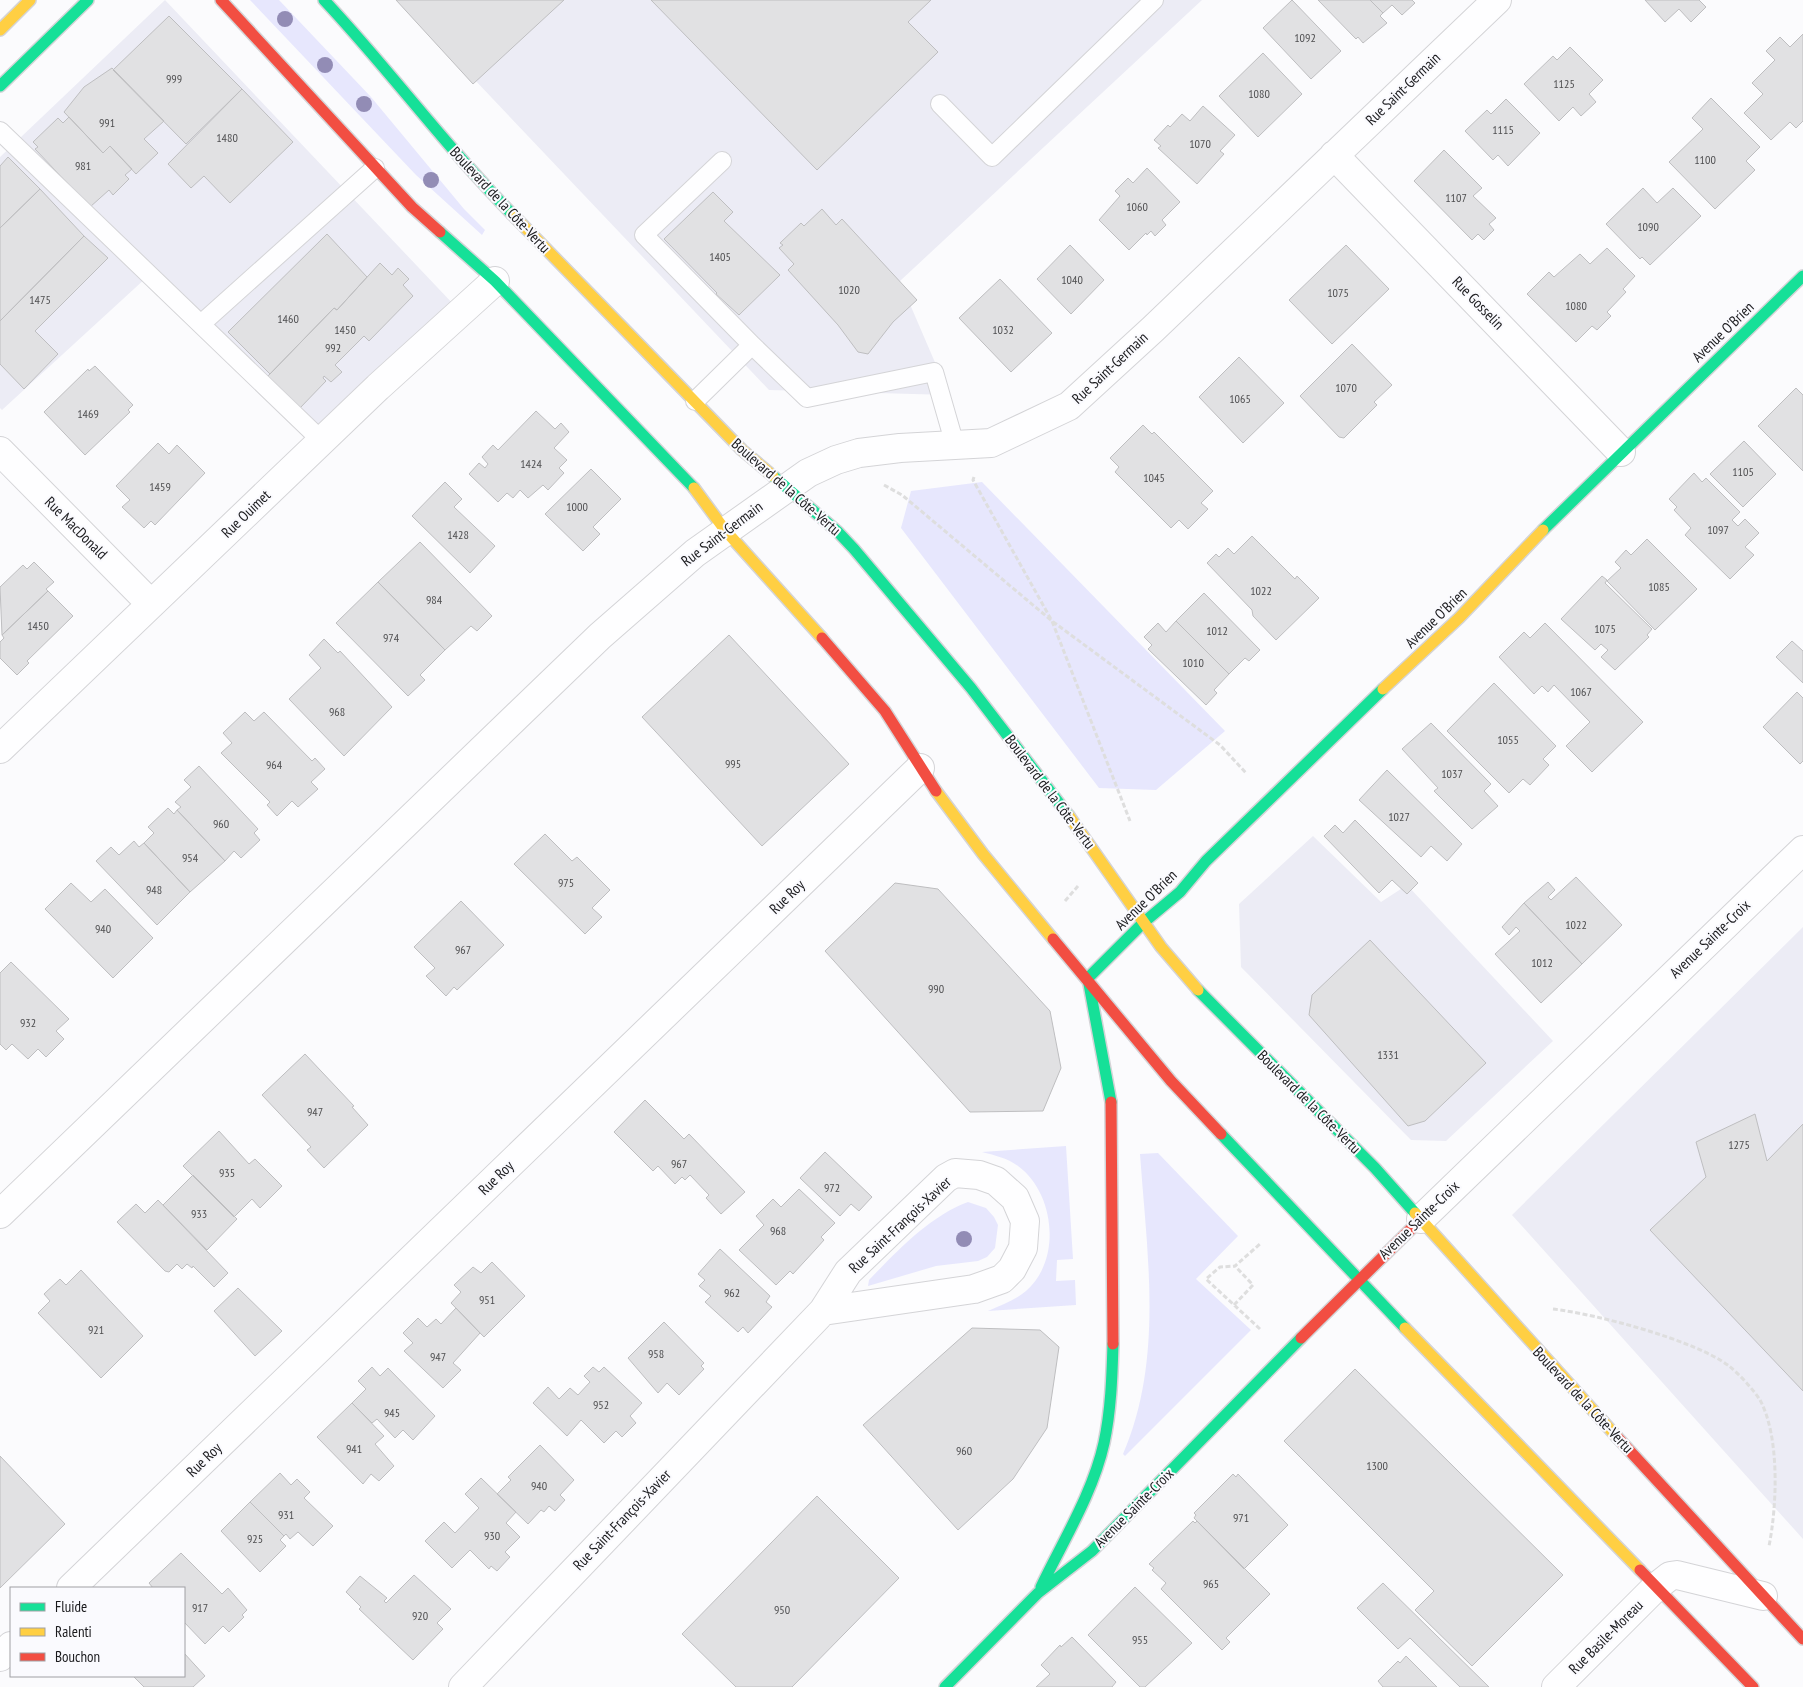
<svg xmlns="http://www.w3.org/2000/svg" width="1803" height="1687" font-family="'PT Sans Narrow',sans-serif">
<style>
.built{fill:#ececf5}
.green{fill:#e7e7fd}
.building{fill:#e1e1e3;stroke:#bebec0}
.lines{fill:none;stroke-linecap:round;stroke-linejoin:round}
.lane-casing{stroke:#d4d4d7;stroke-width:20}
.street-casing{stroke:#d4d4d7;stroke-width:30}
.fast-casing{stroke:#d4d4d7;stroke-width:14}
.slow-casing{stroke:#d4d4d7;stroke-width:14}
.jam-casing{stroke:#d4d4d7;stroke-width:14}
.path{stroke:#dedede;stroke-width:3;stroke-dasharray:5 2.5;stroke-linecap:butt}
.lane{stroke:#fefeff;stroke-width:18}
.street{stroke:#fefeff;stroke-width:28}
.fast{stroke:#16e098;stroke-width:11}
.slow{stroke:#ffcf43;stroke-width:11}
.jam{stroke:#f24e42;stroke-width:11}
.tree{fill:#928cb5}
.labels{text-anchor:middle;stroke-width:4;stroke-linejoin:round;paint-order:stroke}
.number-label{font-size:12px;fill:#4e4e50}
.street-label{font-size:15px;fill:#1a1a1d;stroke:#fafafe}
</style>
<rect width="100%" height="100%" fill="#fbfbfd"/>
<path class="built" d="M165,0l290,306 -140,125 -168,-154 -145,133 -2,-2v-251z
M399,0h803l-302,281 49,114 -180,-5z
M1313,836l68,66 26,-17 146,156 -107,100 -35,-1 -170,-173 -2,-63z
M1803,927v612l-291,-324z"/>
<path class="green" d="M250,0h29l92,97 93,112 21,21 -3,5 -66,-60z
M982,482l243,249 -69,59 -57,-2 -198,-260 10,-37z
M1066,1146l7,113 -16,1 -1,21 19,-1 1,25 -88,6c14,-6 26,-10 38,-20 36,-31 29,-98 -8,-125 -11,-8 -24,-11 -36,-14z
M1158,1153l80,83 -42,43 55,51 -126,126 -2,-2c41,-95 24,-200 17,-300z
M968,1202l18,6 8,9 4,8 -3,23 -8,9 -9,4 -42,5 -68,20 1,-6c28,-29 61,-64 99,-78z"/>
<path class="building" d="M396,0h168l-91,84z
M651,0h280l-23,22 30,30 -121,118z
M1292,0l49,51 -30,28 -48,-51z
M1318,0h52l13,13 -3,3 7,7 -24,20 -5,-6 -2,2z
M1370,0h42l3,3 -13,12 -10,-10 -9,8z
M1645,0h54l7,7 -15,15 -12,-13 -14,13z
M169,16l73,73 -56,55 -73,-74z
M1803,34v87l-7,7 -6,-6 -19,18 -27,-27 19,-19 -11,-11 23,-23 -9,-9 14,-14 10,10z
M1570,47l33,33 -14,14 7,8 -15,14 -8,-9 -14,14 -35,-37 29,-28 4,4z
M1263,53l39,41 -44,43 -39,-41z
M112,68l52,53 -20,18 14,14 -22,21 -26,-28 -7,7 -39,-41 20,-25z
M242,89l51,53 -63,61 -26,-27 -13,12 -23,-24z
M1711,98l49,49 -14,14 9,9 -40,39 -46,-47 34,-33 -11,-11z
M1506,99l34,34 -32,33 -10,-11 -5,5 -28,-29 22,-21 4,4z
M1203,106l32,29 -15,16 4,3 -27,30 -39,-36 3,-2 -7,-6 14,-15 2,2 12,-13 8,7z
M69,117l34,36 7,-7 22,23 -7,6 4,4 -16,16 -4,-5 -19,17 -55,-58 3,-2 -5,-5 25,-24 5,5z
M1444,150l38,38 -9,8 23,22 -7,6 5,6 -10,10 -6,-6 -6,6 -58,-59z
M8,157l32,32 -40,39v-62z
M1147,168l33,34 -18,18 4,5 -11,11 -4,-5 -4,4 -1,-2 -17,17 -30,-30 21,-24 -5,-5 13,-13 5,5z
M1643,188l14,15 16,-15 28,28 -51,49 -8,-8 -2,2 -34,-35z
M40,189l44,47 -84,85v-93z
M713,192l20,20 -9,9 56,54 -41,40 -23,-21 1,-1 -53,-54z
M822,209l14,16 6,-6 75,81 -24,22 -25,32 -10,-2 -20,-27 -50,-55 6,-6 -15,-16 4,-3 -3,-2 21,-20 3,3z
M327,234l40,43 -30,33 -3,-2 -64,66 -42,-42z
M84,236l24,22 -73,73 23,23 -34,35 -24,-25v-43z
M1070,245l34,35 -33,34 -34,-35z
M1346,245l43,44 -57,55 -43,-44z
M1607,248l28,28 -12,13 3,3 -19,20 4,4 -14,14 -5,-4 -16,16 -49,-48 22,-22 5,5 26,-23 10,10z
M380,263l12,12 6,-7 11,11 -6,6 10,11 -44,45 -5,-5 -29,29 7,7 -11,10 -7,-6 -1,2 3,3 -27,28 -32,-32 67,-69 3,2z
M1000,279l52,54 -41,39 -52,-54z
M1352,344l40,41 -18,17 3,3 -33,33 -5,-1 -39,-41z
M1239,357l45,46 -41,40 -44,-46z
M95,366l38,39 -5,5 2,2 -45,43 -41,-43 44,-43 1,2z
M1796,388l7,7v76l-45,-45z
M536,411l19,18 6,-6 8,9 -15,16 13,12 -8,8 5,5 -16,17 -5,-5 -15,13 -8,-8 -7,8 -6,-5 -9,9 -29,-28 10,-11 6,5 3,-4 -6,-7 11,-12 5,5z
M1143,425l9,9 2,-2 59,59 -12,12 7,6 -20,20 -9,-9 -8,8 -56,-56 4,-5 -9,-9z
M1744,441l32,33 -33,33 -33,-33z
M158,443l11,11 8,-9 28,28 -50,52 -4,-4 -7,7 -22,-21 8,-7 -14,-14z
M591,469l30,30 -28,28 7,7 -17,17 -38,-37z
M1694,473l8,9 4,-4 34,34 -8,8 6,6 7,-7 14,14 -14,14 9,8 -24,24 -45,-44 6,-7 -17,-18 3,-3 -8,-8z
M445,482l17,17 -8,8 41,39 -25,27 -58,-57z
M1252,536l43,43 2,-3 22,22 -43,42 -23,-24 -1,-6 -45,-47 9,-9 3,3 9,-9 6,6z
M1647,539l50,50 -42,41 -48,-49 14,-13 -6,-6 11,-12 5,5z
M420,542l72,74 -15,15 -6,-5 -26,24 -67,-68z
M34,562l20,20 -8,7 2,2 -46,44 -2,-48 23,-22 4,4z
M1602,576l5,4 -2,3 47,46 -5,6 2,2 -34,33 -14,-13 7,-7 -7,-6 -6,6 -34,-31z
M378,582l67,68 -25,25 5,5 -17,16 -72,-73z
M48,591l25,25 -46,45 2,2 -12,12 -17,-17v-16l4,-4 -2,-3z
M1204,593l56,57 -11,11 -4,-3 -16,16 -53,-53z
M1176,621l53,53 -15,16 3,3 -11,12 -58,-56 4,-4 -8,-8 14,-14 8,9z
M1545,623l98,99 -51,50 -26,-26 24,-24 -36,-37 -6,7 -6,-6 -8,8 -35,-37 25,-25 6,6z
M729,635l120,129 -87,82 -120,-129z
M324,639l14,14 2,-2 52,56 -48,49 -55,-57 32,-31 -12,-13z
M1792,641l11,10v32l-27,-26z
M1494,683l62,63 -13,13 6,6 -19,20 -7,-6 -14,14 -62,-62z
M1797,692l6,6v63l-3,3 -37,-37z
M245,712l9,9 10,-9 48,49 3,-3 10,11 -14,13 7,7 -20,18 -6,-6 -15,15 -10,-11 3,-3 -49,-49 11,-10 -9,-10z
M1431,723l60,61 -7,7 14,15 -26,23 -38,-38 4,-3 -36,-39z
M199,766l59,63 -4,4 6,7 -19,18 -7,-7 -9,10 -48,-51 4,-3 -6,-5 16,-15 -7,-7z
M1387,770l75,74 -15,17 -16,-15 -10,11 -62,-57z
M168,808l6,6 3,-4 48,51 -35,31 -46,-49 10,-10 -6,-6z
M1355,820l63,63 -11,11 -15,-14 -13,13 -55,-57 11,-11 8,8z
M545,834l27,27 5,-4 33,33 -18,18 10,9 -17,17 -71,-70z
M134,841l5,6 5,-4 46,49 -33,33 -61,-64 15,-14 8,8z
M1576,877l46,48 -40,39 -58,-61 24,-21 7,8 -7,7 3,3z
M71,883l20,19 14,-13 48,49 -40,40 -68,-69z
M895,883l43,6 112,122 11,57 -18,43 -73,1 -145,-161z
M461,901l43,44 -47,45 -3,-3 -8,9 -20,-20 9,-8 -21,-21z
M1524,903l58,61 -41,39 -46,-49 25,-23 -4,-4 -7,8 -7,-8z
M1370,940l116,123 -61,58 -17,5 -99,-111 3,-20z
M11,962l58,57 -13,12 8,8 -18,18 -8,-8 -10,10 -16,-15 -6,6 -6,-6v-71z
M305,1054l49,52 -2,1 16,18 -44,43 -17,-18 4,-3 -49,-52z
M645,1100l39,39 5,-5 56,58 -24,22 -15,-16 3,-3 -19,-20 -5,5 -3,-3 -7,7 -17,-18 -5,5 -39,-39z
M1755,1114l12,47 36,-37v267l-153,-161 56,-53 -10,-35z
M219,1131l30,33 6,-5 27,27 -22,22 -8,-9 -18,18 -51,-51z
M825,1152l47,45 -13,14 -8,-7 -11,12 -40,-38z
M193,1175l44,44 -30,31 -44,-45z
M799,1189l36,34 -14,14 3,3 -8,9 -23,25 -3,-3 -14,14 -37,-35 25,-25 -8,-9 17,-17 8,8z
M158,1200l70,73 -14,14 -21,-21 -1,2 -5,-4 -5,5 -5,-5 -8,8 -4,-1 -48,-49 19,-18 9,9z
M720,1249l50,47 -4,6 6,5 -24,26 -5,-6 -5,5 -33,-30 6,-6 -12,-10 6,-6 -7,-6z
M492,1262l33,34 -41,41 -33,-34 10,-11 -7,-7 19,-18 8,6z
M81,1270l62,66 -42,42 -63,-65 12,-12 -6,-7 16,-15 6,6z
M238,1288l44,43 -27,25 -41,-45z
M456,1308l24,25 -27,30 8,7 -18,18 -39,-37 9,-8 -10,-10 15,-15 9,9 9,-8 5,5z
M664,1322l40,41 -3,3 3,3 -25,26 -12,-12 -9,10 -30,-35z
M972,1328l68,2 19,17 -12,81 -34,51 -55,51 -95,-105z
M372,1367l8,9 8,-8 47,48 -22,24 -10,-10 -8,8 -18,-19 -5,4 -20,-20 14,-14 -8,-8z
M593,1367l6,5 5,-5 38,36 -12,13 6,7 -14,14 -6,-6 -12,12 -23,-23 -14,16 -34,-33 15,-16 11,12 11,-11 8,7 12,-13 -6,-6z
M1355,1369l208,206 -91,91 -57,-56 19,-19 -150,-150z
M352,1403l32,33 -9,8 19,22 -15,15 -8,-7 -8,10 -46,-47z
M540,1445l34,35 -14,15 5,5 -10,11 -6,-5 -5,6 -3,-2 -13,14 -31,-30 14,-14 -3,-3z
M0,1456l65,68 -65,64z
M280,1473l11,12 6,-6 13,13 -6,6 29,28 -20,20 -15,-14 -8,7 -4,-5 -2,2 -34,-34z
M1233,1474l3,3 2,-3 50,51 -44,44 -50,-51 2,-3 -2,-2z
M481,1478l35,34 -10,11 14,14 -15,15 5,5 -13,14 -6,-5 -2,3 -19,-19 -18,18 -27,-27 19,-19 11,11 24,-25 -14,-14z
M817,1496l82,82 -107,109h-56l-54,-53z
M250,1502l34,34 -4,4 6,6 -26,26 -39,-41z
M1193,1521l2,2 2,-2 73,73 -44,44 4,4 -8,8 -61,-61 5,-6 -14,-13 2,-2 -5,-4z
M181,1553l41,41 6,-6 19,22 -5,5 2,2 -15,15 -6,-6 -18,18 -21,-22v-34h-31l-4,-5z
M414,1575l37,34 -14,14 6,6 -30,31 -54,-51 2,-2 -15,-15 14,-16 27,22 -3,3 2,2z
M1383,1583l106,104h-29l-50,-49 -12,11 -41,-41z
M1135,1587l57,56 -47,44h-5l-52,-52z
M1072,1637l44,45 -4,5h-76l14,-13 -9,-9 19,-20 1,2z
M184,1653l21,23 -12,11h-49l-11,-11h51z
M1406,1656l31,31h-54l-5,-6 20,-20 2,2z"/>
<g class="lines">
<defs>
<path id="lane" d="M940,104l52,53 162,-157
M0,131l322,310
M722,161l-78,74 108,110
M201,324l174,-156
M695,401l57,-56 55,53 127,-26 21,73"/>
<path id="street" d="M1334,155l287,297
M0,451l151,153
M0,749l378,-362 117,-106
M0,1214l600,-578 95,-83 113,-80 28,-13 23,-7 41,-5 91,-5 78,-37 84,-77 344,-329
M1421,1219l382,-369
M71,1588l849,-820
M0,1657l11,-11
M463,1687l360,-376 25,-39 98,-94 9,-5 24,2 17,6 19,17 10,23 -2,27 -11,21 -10,10 -28,10 -151,22
M1556,1687l100,-100 14,-11 7,-1 86,21"/>
<path id="fast" d="M324,0c65,69 121,146 188,214
M0,86l88,-86
M440,232l55,49 199,207
M773,476l65,56 16,17 117,139 98,128
M1543,530l260,-254
M1088,978l55,-55 37,-31 26,-31 177,-172
M1089,984l22,118
M1198,990l177,178 40,45
M1221,1134l184,194
M1041,1587c22,-46 52,-94 63,-144 7,-33 8,-66 9,-99
M945,1687l93,-94 54,-42 209,-213"/>
<path id="slow" d="M0,30l30,-30
M512,214l230,236 31,26
M694,488l31,42 97,108
M1383,689l76,-71 84,-88
M936,791l47,63 70,85
M1069,816l92,131 37,43
M1415,1213l202,224
M1405,1328l235,242"/>
<path id="jam" d="M221,0l191,207 28,25
M822,638l63,73 51,80
M1053,939l118,142 50,53
M1111,1102l2,242
M1301,1338l120,-119
M1617,1437l186,202
M1640,1570l113,117"/>
</defs>
<use href="#lane" class="lane-casing"/>
<use href="#street" class="street-casing"/>
<use href="#fast" class="fast-casing"/>
<use href="#slow" class="slow-casing"/>
<use href="#jam" class="jam-casing"/>
<path class="path" d="M974,477l-1,3 79,141 78,200
M884,485l18,10 150,126 168,124 26,28
M1065,901l13,-15
M1234,1305l19,-20 -18,-19
M1553,1309c43,5 142,31 176,57 10,8 24,23 31,34 20,37 17,106 9,146
M1260,1329l-54,-50 14,-12 15,-1 25,-22"/>
<use href="#lane" class="lane"/>
<use href="#street" class="street"/>
<use href="#fast" class="fast"/>
<use href="#slow" class="slow"/>
<use href="#jam" class="jam"/>
</g>
<g class="tree">
<circle cx="285" cy="19" r="8"/>
<circle cx="325" cy="65" r="8"/>
<circle cx="364" cy="104" r="8"/>
<circle cx="431" cy="180" r="8"/>
<circle cx="964" cy="1239" r="8"/>
</g>
<g class="labels">
<g class="number-label">
<text x="1305" y="42">1092</text>
<text x="174" y="83">999</text>
<text x="1564" y="88">1125</text>
<text x="1259" y="98">1080</text>
<text x="107" y="127">991</text>
<text x="1503" y="134">1115</text>
<text x="227" y="142">1480</text>
<text x="1200" y="148">1070</text>
<text x="1705" y="164">1100</text>
<text x="83" y="170">981</text>
<text x="1456" y="202">1107</text>
<text x="1137" y="211">1060</text>
<text x="1648" y="231">1090</text>
<text x="720" y="261">1405</text>
<text x="1072" y="284">1040</text>
<text x="849" y="294">1020</text>
<text x="1338" y="297">1075</text>
<text x="40" y="304">1475</text>
<text x="1576" y="310">1080</text>
<text x="288" y="323">1460</text>
<text x="345" y="334">1450</text>
<text x="1003" y="334">1032</text>
<text x="333" y="352">992</text>
<text x="1346" y="392">1070</text>
<text x="1240" y="403">1065</text>
<text x="88" y="418">1469</text>
<text x="531" y="468">1424</text>
<text x="1743" y="476">1105</text>
<text x="1154" y="482">1045</text>
<text x="160" y="491">1459</text>
<text x="577" y="511">1000</text>
<text x="1718" y="534">1097</text>
<text x="458" y="539">1428</text>
<text x="1659" y="591">1085</text>
<text x="1261" y="595">1022</text>
<text x="434" y="604">984</text>
<text x="38" y="630">1450</text>
<text x="1605" y="633">1075</text>
<text x="1217" y="635">1012</text>
<text x="391" y="642">974</text>
<text x="1193" y="667">1010</text>
<text x="1581" y="696">1067</text>
<text x="337" y="716">968</text>
<text x="1508" y="744">1055</text>
<text x="733" y="768">995</text>
<text x="274" y="769">964</text>
<text x="1452" y="778">1037</text>
<text x="1399" y="821">1027</text>
<text x="221" y="828">960</text>
<text x="190" y="862">954</text>
<text x="566" y="887">975</text>
<text x="154" y="894">948</text>
<text x="1576" y="929">1022</text>
<text x="103" y="933">940</text>
<text x="463" y="954">967</text>
<text x="1542" y="967">1012</text>
<text x="936" y="993">990</text>
<text x="28" y="1027">932</text>
<text x="1388" y="1059">1331</text>
<text x="315" y="1116">947</text>
<text x="1739" y="1149">1275</text>
<text x="679" y="1168">967</text>
<text x="227" y="1177">935</text>
<text x="832" y="1192">972</text>
<text x="199" y="1218">933</text>
<text x="778" y="1235">968</text>
<text x="732" y="1297">962</text>
<text x="487" y="1304">951</text>
<text x="96" y="1334">921</text>
<text x="656" y="1358">958</text>
<text x="438" y="1361">947</text>
<text x="601" y="1409">952</text>
<text x="392" y="1417">945</text>
<text x="354" y="1453">941</text>
<text x="964" y="1455">960</text>
<text x="1377" y="1470">1300</text>
<text x="539" y="1490">940</text>
<text x="286" y="1519">931</text>
<text x="1241" y="1522">971</text>
<text x="492" y="1540">930</text>
<text x="255" y="1543">925</text>
<text x="1211" y="1588">965</text>
<text x="200" y="1612">917</text>
<text x="782" y="1614">950</text>
<text x="420" y="1620">920</text>
<text x="1140" y="1644">955</text>
</g>
<g class="street-label">
<text transform="translate(1403 89) rotate(-44)" y="5">Rue Saint-Germain</text>
<text transform="translate(500 200) rotate(47)" y="5">Boulevard de la Côte-Vertu</text>
<text transform="translate(1478 303) rotate(46)" y="5">Rue Gosselin</text>
<text transform="translate(1723 332) rotate(-44)" y="5">Avenue O'Brien</text>
<text transform="translate(1110 368) rotate(-43)" y="5">Rue Saint-Germain</text>
<text transform="translate(786 487) rotate(41)" y="5">Boulevard de la Côte-Vertu</text>
<text transform="translate(246 514) rotate(-44)" y="5">Rue Ouimet</text>
<text transform="translate(76 528) rotate(45)" y="5">Rue MacDonald</text>
<text transform="translate(722 534) rotate(-37)" y="5">Rue Saint-Germain</text>
<text transform="translate(1436 618) rotate(-44)" y="5">Avenue O'Brien</text>
<text transform="translate(1050 792) rotate(53)" y="5">Boulevard de la Côte-Vertu</text>
<text transform="translate(787 897) rotate(-44)" y="5">Rue Roy</text>
<text transform="translate(1146 900) rotate(-44)" y="5">Avenue O'Brien</text>
<text transform="translate(1710 939) rotate(-44)" y="5">Avenue Sainte-Croix</text>
<text transform="translate(1309 1102) rotate(45)" y="5">Boulevard de la Côte-Vertu</text>
<text transform="translate(496 1178) rotate(-44)" y="5">Rue Roy</text>
<text transform="translate(1419 1220) rotate(-44)" y="5">Avenue Sainte-Croix</text>
<text transform="translate(900 1225) rotate(-43)" y="5">Rue Saint-François-Xavier</text>
<text transform="translate(1583 1400) rotate(47)" y="5">Boulevard de la Côte-Vertu</text>
<text transform="translate(204 1460) rotate(-44)" y="5">Rue Roy</text>
<text transform="translate(1134 1508) rotate(-45)" y="5">Avenue Sainte-Croix</text>
<text transform="translate(622 1520) rotate(-46)" y="5">Rue Saint-François-Xavier</text>
<text transform="translate(1606 1637) rotate(-45)" y="5">Rue Basile-Moreau</text>
</g>
</g>
<rect x="10" y="1587" width="175" height="90" fill="#fafafe" stroke="#a0a0a4"/>
<rect x="20" y="1603" width="25" height="8" fill="#16e098" stroke="#a0a0a4"/>
<text x="55" y="1612" font-size="15" fill="#1a1a1d">Fluide</text>
<rect x="20" y="1628" width="25" height="8" fill="#ffcf43" stroke="#a0a0a4"/>
<text x="55" y="1637" font-size="15" fill="#1a1a1d">Ralenti</text>
<rect x="20" y="1653" width="25" height="8" fill="#f24e42" stroke="#a0a0a4"/>
<text x="55" y="1662" font-size="15" fill="#1a1a1d">Bouchon</text>
</svg>
